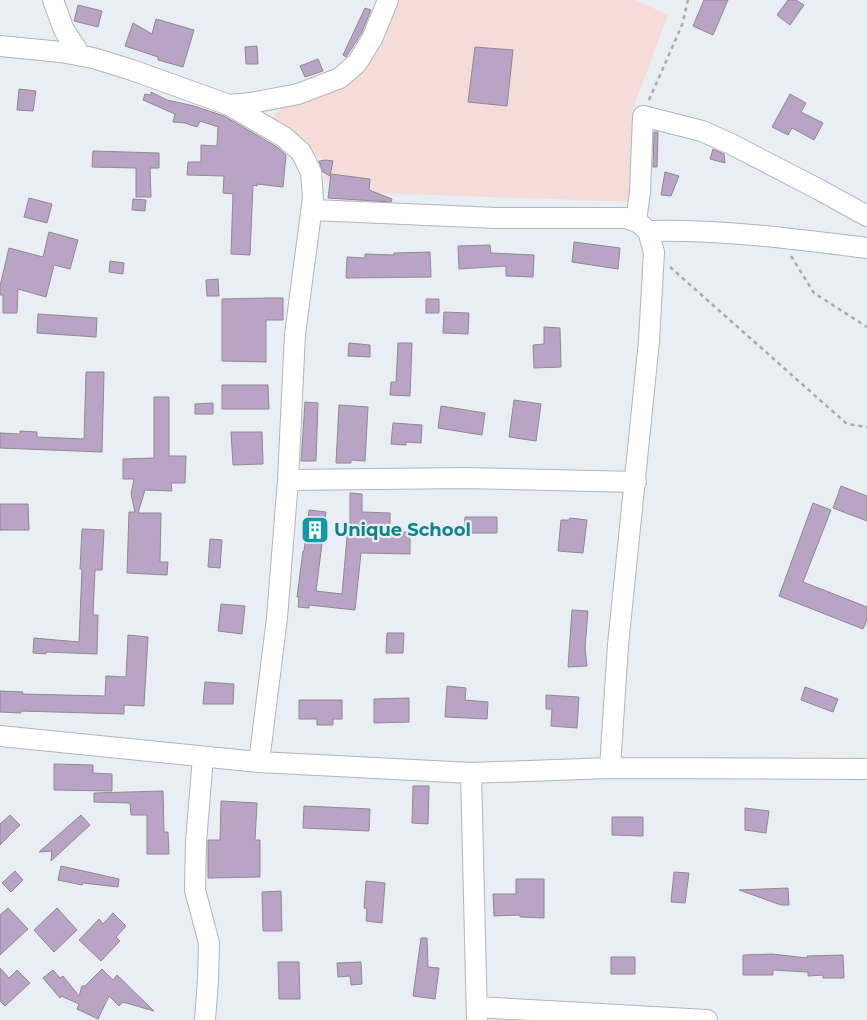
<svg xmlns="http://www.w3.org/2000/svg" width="867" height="1020" font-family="Montserrat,sans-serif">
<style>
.commercial{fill:#f6dcd8}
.building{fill:#baa4c5;stroke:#8e8a90}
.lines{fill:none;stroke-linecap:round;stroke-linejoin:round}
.minor-casing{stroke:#b2b5bc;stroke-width:22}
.path{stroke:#a7aaaf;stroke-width:2.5;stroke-dasharray:4 4;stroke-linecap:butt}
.minor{stroke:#fff;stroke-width:20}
.labels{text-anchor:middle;stroke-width:4.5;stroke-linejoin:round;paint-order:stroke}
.culture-label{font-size:18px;font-weight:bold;fill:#0d838f;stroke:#e9edf4;text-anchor:start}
</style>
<rect width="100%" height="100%" fill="#e9edf4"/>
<path class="commercial" d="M398,0h237l33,15 -36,96v91l-252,-9 -4,12 -40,-6 -14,-28v-11l-25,-20 -5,-9 -20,-8 -2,-3 12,-12 30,-14 51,-28 23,-26v-9z"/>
<path class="building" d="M704,0h24l-15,35 -20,-9z
M788,0h8l8,5 -14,20 -13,-10z
M78,5l24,6 -4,16 -24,-6z
M365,8l6,2 -10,24 -15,23 -3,-2z
M156,19l38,11 -11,37 -25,-7v-3l-33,-11 8,-23 19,11z
M257,46l1,18h-12l-1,-17z
M475,47l38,3 -6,56 -39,-4z
M318,59l5,12 -18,6 -5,-11z
M19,89l17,2 -3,20 -16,-1z
M151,92l16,8 27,6 30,10 53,31 9,8 -3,32 -26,-3v2l-4,-1 -3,70 -19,-1 2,-60 -10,-1 1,-17 -37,-1 1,-13h13v-17l16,1 1,-19 -18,-6 -3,6 -12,-4 -12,-1 2,-8 -32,-14 2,-6 6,1z
M790,94l16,9 -5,9 22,11 -9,17 -22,-12 -4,7 -16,-8z
M654,132h4l-1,35h-4z
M713,149l11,5 1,9 -15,-4z
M93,151l66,2v15h-9l1,29h-15v-29l-44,-1z
M326,160l7,1 -3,15 -7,-4 -4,-11z
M665,172l14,4 -8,20 -10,-1z
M331,174l39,5 -1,11 23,9 -1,3 -63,-4z
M29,198l23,6 -5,19 -23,-6z
M133,199l13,1 -1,11 -13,-1z
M49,232l29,8 -8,29 -16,-4 -8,32 -28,-8 -1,24h-14v-18h-3v-9l9,-38 34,9z
M574,242l46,6 -2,21 -46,-7z
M490,245l1,8 43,2 -1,22 -27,-1v-10l-47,3 -1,-23z
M430,252l1,25 -85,1 1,-21 18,1v-4l29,1v-2z
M110,261l14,2 -1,11 -14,-2z
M218,279l1,17h-12l-1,-16z
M269,298h14v22h-17v42l-44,-1v-62z
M426,299h13v14h-13z
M444,312l25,1 -1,21 -25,-1z
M38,314l59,4 -1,19 -59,-4z
M544,327l16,1 1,39 -27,1 -1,-23 11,-1z
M349,343l21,2v12l-22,-1z
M398,343h14l-2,53 -20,-1 1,-13h5z
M86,372h18l-2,80 -102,-4v-15l20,1v-3l17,1v5l47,2z
M222,385h46l1,24h-47z
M154,397h15v59h17l-1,27h-14l1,8 -27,-1 -7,23h23l-1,49h8l-1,13 -40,-2 2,-61h6l-4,-18 3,-15h-11v-20l31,-1z
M514,400l27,4 -5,37 -27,-4z
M305,402l13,1 -2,58h-15z
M213,403v11h-18v-10z
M339,405l29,2 -3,54 -14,-1v3h-15z
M441,406l44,7 -3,22 -44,-7z
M393,423l29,2 -1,18 -15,-1v3l-15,-1z
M231,432h31l1,32 -30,1z
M841,486l26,10v25l-34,-13z
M350,493l12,1v18l28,1v19h20v22l-49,-1 -6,57 -46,-5v3l-11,-1 1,-10h-2l6,-46h1l5,-41 17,2 -10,79 26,3 6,-68h2z
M813,503l18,7 -28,72 64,25v13l-4,9 -84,-33z
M0,504h28l1,26h-29z
M465,517h32v16h-33z
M570,518l17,2 -4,33 -25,-2 3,-31h8z
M82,529l22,1 -2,40h-7l-2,45h5l-1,39 -51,-2v2l-13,-1 1,-15 45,4 3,-73h-2z
M210,539l12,1 -2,28 -12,-1z
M221,604l24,2 -3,28 -24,-3z
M572,610l16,1 -3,37 2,18 -19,1z
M387,633h17l-1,20h-17z
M128,635l20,2 -4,69 -20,-1v9l-103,-3v2l-21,-1v-21l23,1 -1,2 83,2 1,-20 20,1z
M205,682l29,2 -1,20h-30z
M447,686l19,2 -1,12 23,2 -1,17 -42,-2z
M805,687l33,12 -5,13 -32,-12z
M546,695l33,2 -2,31 -26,-2 1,-17h-6z
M409,698v24l-35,1v-24z
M299,700h43v19h-9v6h-16v-6h-18z
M54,764l39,1v8l19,1v17l-58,-1z
M413,786h16l-1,38 -16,-1z
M163,791l1,41h4l1,22h-22v-39h-16l-1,-12 -36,-1v-9z
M221,801l36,2 -2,37h5v37l-52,1v-38h12z
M304,806l66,3 -1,22 -66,-3z
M745,808l24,3 -3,22 -21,-3z
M10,815l10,10 -20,20v-21z
M81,815l9,10 -39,36 1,-10 -13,1z
M612,817h31v19l-31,-1z
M61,866l58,13 -1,8 -35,-4 -1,2 -24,-5z
M15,871l8,9 -12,12 -9,-9z
M674,872l15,1 -4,30 -14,-1z
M516,879h28v39l-24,-1v-2l-26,1 -1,-22h23z
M366,881l19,2 -3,40 -16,-2 1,-12 -3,-1z
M788,888l1,17h-8l-42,-15z
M281,891l1,40h-19l-1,-39z
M8,908l20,21 -28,26v-40z
M57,908l20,22 -23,22 -20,-22z
M113,913l13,13 -10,11 4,4 -19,20 -22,-21 20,-21 4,5z
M421,938h6l1,29 11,1 -4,31 -22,-3z
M772,954l35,4v-2l36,-1 1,23h-21v-3l-15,1v-4l-35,-2v5h-30v-20z
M611,957h24v17h-24z
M278,962h21l1,37h-21z
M361,962l1,22 -11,1 -1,-9 -12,1 -1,-14z
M0,968l9,10 8,-8 13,13 -25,23 -5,-5z
M102,969l11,11 4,-5 37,36 -31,-9 -4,4 -10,-10 -11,23 -21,-10 2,-5 -18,-8 -1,2 -17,-20 10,-8 7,8 3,-2 16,20 3,-10h3z"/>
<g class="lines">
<defs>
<path id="minor" d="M53,0l11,30 17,26
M0,46l61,6 32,6 39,12 97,35 22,-2 47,-9 42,-16 17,-15 15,-24 16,-39
M229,105l55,32 17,15 10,20 2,26 -18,136 -7,146 -11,138 -18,144
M313,210l183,8h130l13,5 9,8 6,21 -5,89 -31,304 -8,123
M636,221l4,-29 3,-76 59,15 29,13 87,45 49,27
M648,231c73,-2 146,8 219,17
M288,480l177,-2 171,4
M0,736l259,26 212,11 139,-5 257,1
M203,757l-7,85 -1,48 14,53 -1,37 -3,40
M471,773l6,247
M477,1007l230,13"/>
</defs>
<use href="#minor" class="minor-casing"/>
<path class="path" d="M649,100l33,-75 6,-25
M791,256l23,37 53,34
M670,267l177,157 20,3"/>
<use href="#minor" class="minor"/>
</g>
<defs>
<symbol id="building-square" viewBox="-11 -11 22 22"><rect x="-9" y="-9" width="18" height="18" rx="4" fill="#0f9aa8" stroke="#e9edf4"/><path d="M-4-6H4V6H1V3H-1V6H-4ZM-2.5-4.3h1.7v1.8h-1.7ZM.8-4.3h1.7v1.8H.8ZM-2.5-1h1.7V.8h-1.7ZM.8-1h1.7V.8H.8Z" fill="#fff"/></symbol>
</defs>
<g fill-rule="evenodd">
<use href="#building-square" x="299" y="514" width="32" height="32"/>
</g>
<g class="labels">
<g class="culture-label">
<text x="334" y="536">Unique School</text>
</g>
</g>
</svg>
